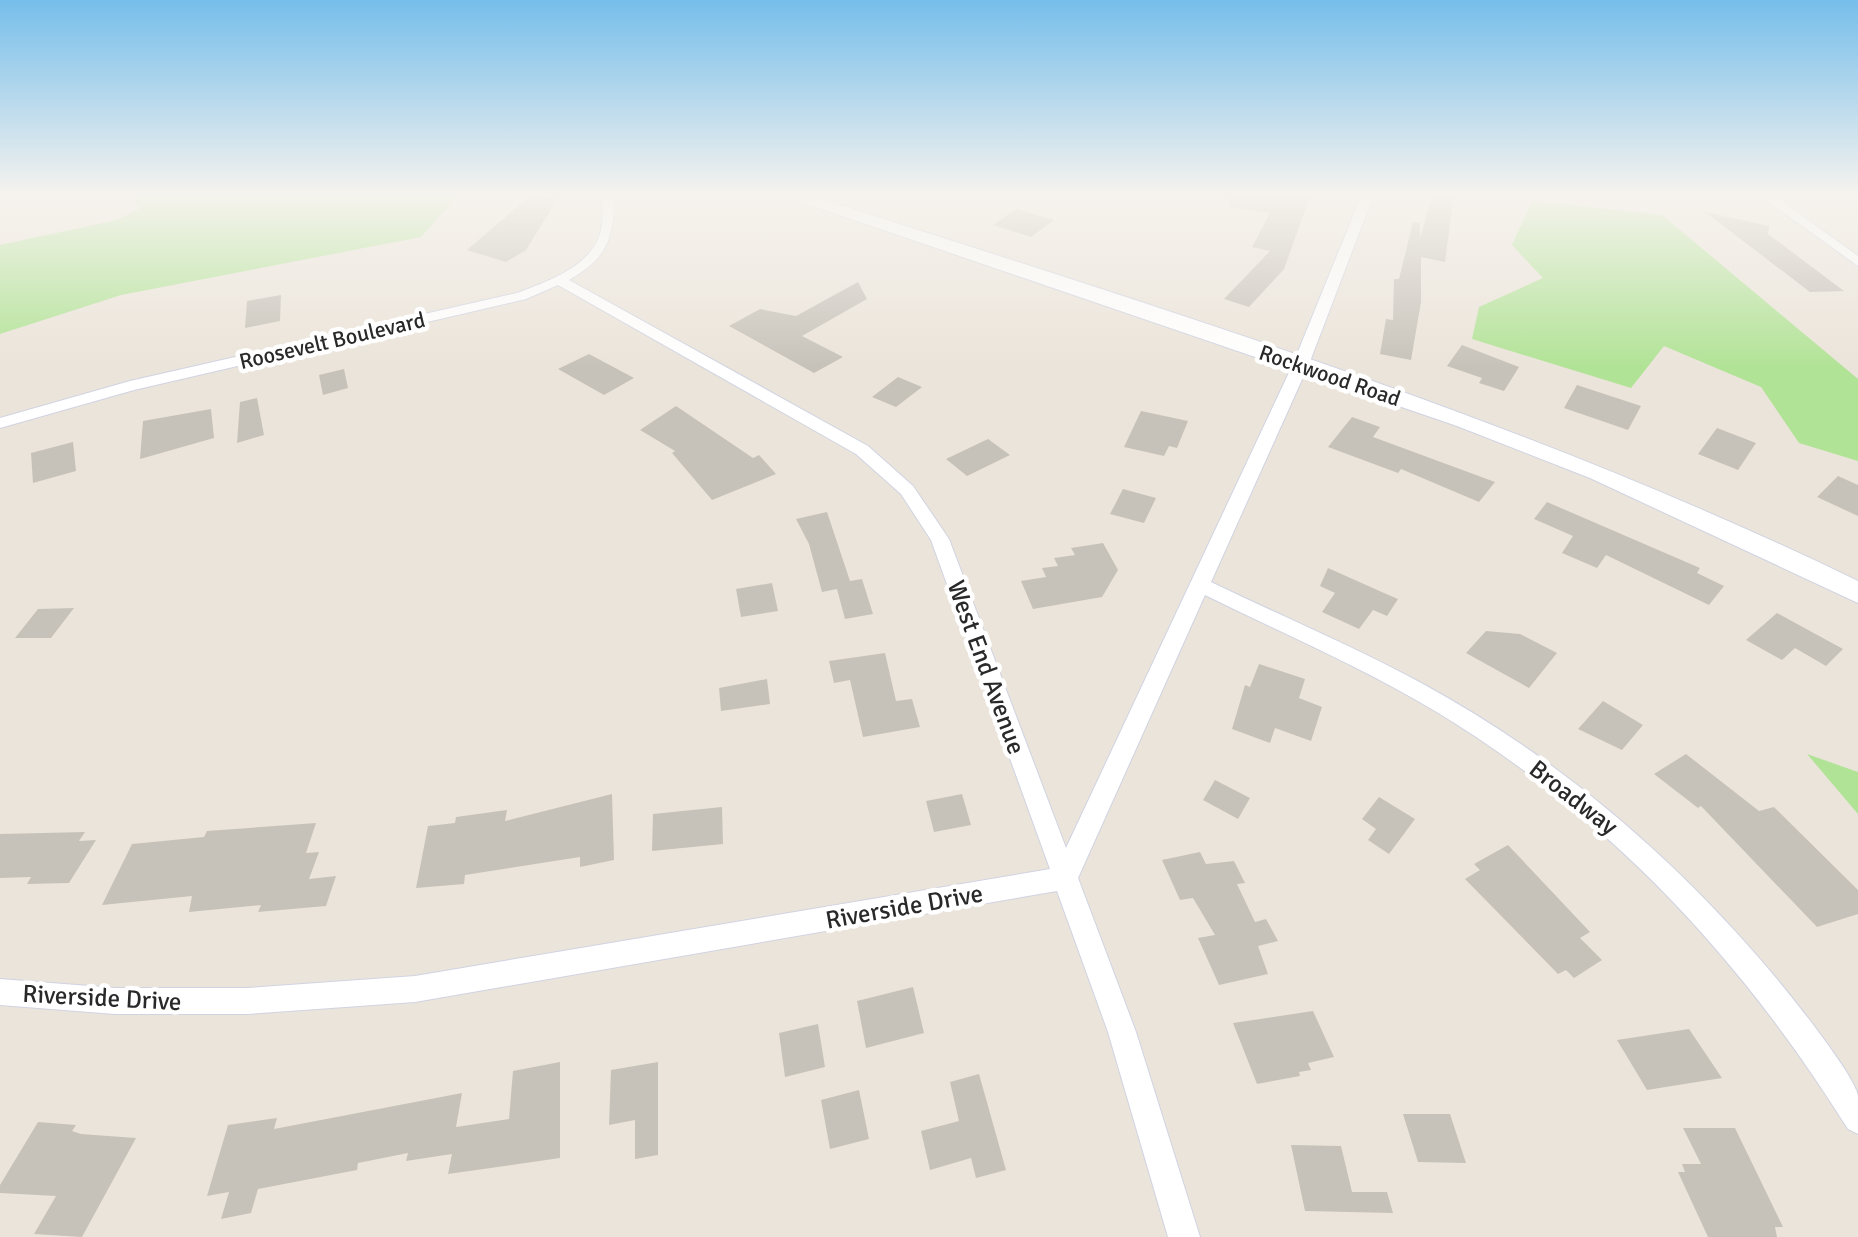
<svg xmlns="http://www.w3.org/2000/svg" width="1858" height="1237" font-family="Signika,sans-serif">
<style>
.green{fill:#b1e396}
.building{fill:#c7c2b9}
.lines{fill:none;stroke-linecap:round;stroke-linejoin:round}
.street-casing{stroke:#d0d3e2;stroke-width:2}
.secondary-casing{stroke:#d0d3e2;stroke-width:2}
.street{fill:#fff;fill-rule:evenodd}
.secondary{fill:#fff;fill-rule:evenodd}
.labels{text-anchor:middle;stroke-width:9;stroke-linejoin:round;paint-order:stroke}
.far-street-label{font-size:22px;fill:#292929;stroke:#fff}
.street-label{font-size:25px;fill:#292929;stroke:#fff}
</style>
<rect width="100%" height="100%" fill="#ebe4da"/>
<path class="green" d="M127,194h332l-38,43 -300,58 -121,39v-89l117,-25 23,-11z
M1532,201l130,14 196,164v82l-59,-18 -38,-56 -97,-41 -33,42 -159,-49 7,-32 64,-29 -31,-33z
M1807,754l51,18v42z"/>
<path class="building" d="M1230,194h81l-27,75 -35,38 -25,-8 46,-48 -18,-4 18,-34 -41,-6z
M1433,194h21l-9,68 -24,-5v45l-10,58 -31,-6 6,-35 7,1 1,-41h5l14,-57 7,1v15z
M531,195l27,3 -32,52 -20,12 -39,-12z
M1016,209l38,11 -23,17 -38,-12z
M1705,212l64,14 -1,8 76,57 -34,1z
M858,282l9,17 -65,37 41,21 -29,16 -85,-47 31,-17 36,7z
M281,295l-1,26 -35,7 2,-27z
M1462,345l57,22 -15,24 -25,-8 3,-5 -35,-12z
M589,354l45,24 -30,17 -46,-26z
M344,369l4,19 -25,7 -4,-20z
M898,377l24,10 -26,20 -24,-10z
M1577,385l64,21 -13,24 -64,-22z
M257,398l7,37 -27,8 3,-41z
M676,406l77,52 6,-3 17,19 -64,26 -40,-47 3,-2 -35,-21z
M211,409l3,29 -74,21 3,-38z
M1141,411l47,10 -11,27 -8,-2 -5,10 -40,-9z
M1352,417l28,10 -7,10 122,45 -16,20 -78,-33 -3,4 -70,-26z
M1717,428l39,15 -18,27 -40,-16z
M988,439l22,16 -43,21 -21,-17z
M73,442l3,29 -43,12 -2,-30z
M1838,476l20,9v31l-41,-19z
M1123,489l33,9 -12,25 -34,-9z
M1547,502l153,66 -3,5 27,13 -15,19 -103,-50 -9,13 -35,-15 11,-17 -39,-17z
M827,512l23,69 12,-2 11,35 -28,5 -8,-30 -15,3 -13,-48 -13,-25z
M1103,543l15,27 -16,27 -69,12 -12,-28 25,-4 -4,-9 16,-2 -4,-8 21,-3 -4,-7z
M1328,568l56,25 14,6 -11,17 -14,-6 -14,19 -37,-17 13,-19 -15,-7z
M772,583l6,28 -37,6 -5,-28z
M74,608l-23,30h-36l23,-29z
M1777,613l66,36 -17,17 -31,-18 -13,12 -36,-20z
M1486,631l34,3 37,19 -28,35 -63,-35z
M885,653l11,48 16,-2 8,28 -57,10 -13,-57 -16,3 -5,-22z
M1259,664l46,15 -6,19 23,9 -11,34 -36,-13 -5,15 -38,-14 13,-44 5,2z
M767,679l3,25 -49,7 -2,-23z
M1603,701l40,24 -21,25 -44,-21z
M1686,754l73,57 15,-4 84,83v24l-41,13 -116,-121 -3,2 -44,-34z
M1215,780l35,18 -12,21 -35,-19z
M612,794l2,66 -34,7v-10l-115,18 -1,9 -48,4 12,-62 27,-3 1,-6 51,-7 -2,11z
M962,794l9,31 -37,7 -8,-31z
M1379,797l36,22 -26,35 -21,-14 8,-11 -14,-10z
M722,807l1,37 -71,7 1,-37z
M316,823l-10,30 13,-1 -10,27 27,-3 -10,30 -68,6 3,-7 -72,7 3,-16 -90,9 30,-61 72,-7 3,-6z
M85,832l-6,9 17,-1 -27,43 -42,1 4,-7 -31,1v-44z
M1508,845l82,87 -10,6 22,22 -28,18 -8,-8 -8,4 -93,-95 15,-9 -6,-6z
M1200,852l6,12 28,-3 11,22 -8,1 18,38 11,-3 12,22 -20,5 10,28 -49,11 -21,-47 17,-3 -22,-37 -13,2 -18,-40z
M913,987l11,46 -58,15 -9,-47z
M1313,1011l21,46 -26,6 3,7 -12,2 1,4 -43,8 -24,-61z
M818,1024l7,43 -40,10 -6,-44z
M1689,1029l33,49 -75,12 -30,-50z
M560,1062v96l-112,16 4,-20 -46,7 2,-8 -50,10 -1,7 -99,19 -7,24 -30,6 8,-27 -22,4 21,-71 49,-7 -3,11 188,-36 -6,34 53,-8 4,-48z
M658,1062v93l-23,4v-39l-26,5 2,-55z
M979,1074l27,96 -30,8 -5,-20 -41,12 -9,-39 38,-10 -9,-39z
M859,1090l10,49 -39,10 -9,-49z
M1403,1114h47l16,49 -48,-1z
M38,1122l38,3 -4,6 9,3 55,4 -54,99 -48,-3 22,-38 -56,-3v-8z
M1683,1128h52l48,99h-8l2,10h-69l-30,-65h7l-3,-8h19z
M1291,1145l50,1 11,46h35l6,21 -88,-2z"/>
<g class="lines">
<defs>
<path id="street" d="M603,194h12c-2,44 -6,63 -46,86l299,166 45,40 36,53 117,309 227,-484 69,-170h12l-65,170 -98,218c70,34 143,64 212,102 134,73 250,172 348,288 17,20 84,103 87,124 0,12 0,26 0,38l-10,-5c-108,-172 -238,-312 -413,-418 -73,-44 -153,-78 -230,-116l-127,283 58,154 64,205h-32l-60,-205 -51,-141 -642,111 -167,12h-133l-115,-9v-26l115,9h133l167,-12 635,-107 -119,-329 -30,-46 -45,-40 -298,-169 -32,14 -392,91 -134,38v-10l130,-37 387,-88c29,-11 73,-26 83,-59 4,-12 2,-27 3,-40z
M1758,194h14l86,62v10z
M1844,194h14v4z"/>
<path id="secondary" d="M778,194h28c357,115 714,223 1052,387v22l-268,-125 -133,-52z"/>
</defs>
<use href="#street" class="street-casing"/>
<use href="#secondary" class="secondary-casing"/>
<use href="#street" class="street"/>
<use href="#secondary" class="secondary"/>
</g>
<linearGradient id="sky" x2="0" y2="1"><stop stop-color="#76beeb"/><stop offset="0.53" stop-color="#f6f3ee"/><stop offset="1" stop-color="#f6f3ee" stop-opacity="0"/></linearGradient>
<rect width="1858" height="367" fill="url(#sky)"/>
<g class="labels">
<g class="far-street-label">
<text transform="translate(332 340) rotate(-13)" y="8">Roosevelt Boulevard</text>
<text transform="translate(1330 375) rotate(19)" y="8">Rockwood Road</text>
</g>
<g class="street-label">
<text transform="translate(987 667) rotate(70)" y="9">West End Avenue</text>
<text transform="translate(1574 797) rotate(38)" y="9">Broadway</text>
<text transform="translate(904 906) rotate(-10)" y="9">Riverside Drive</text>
<text transform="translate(102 997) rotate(3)" y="9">Riverside Drive</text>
</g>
</g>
</svg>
